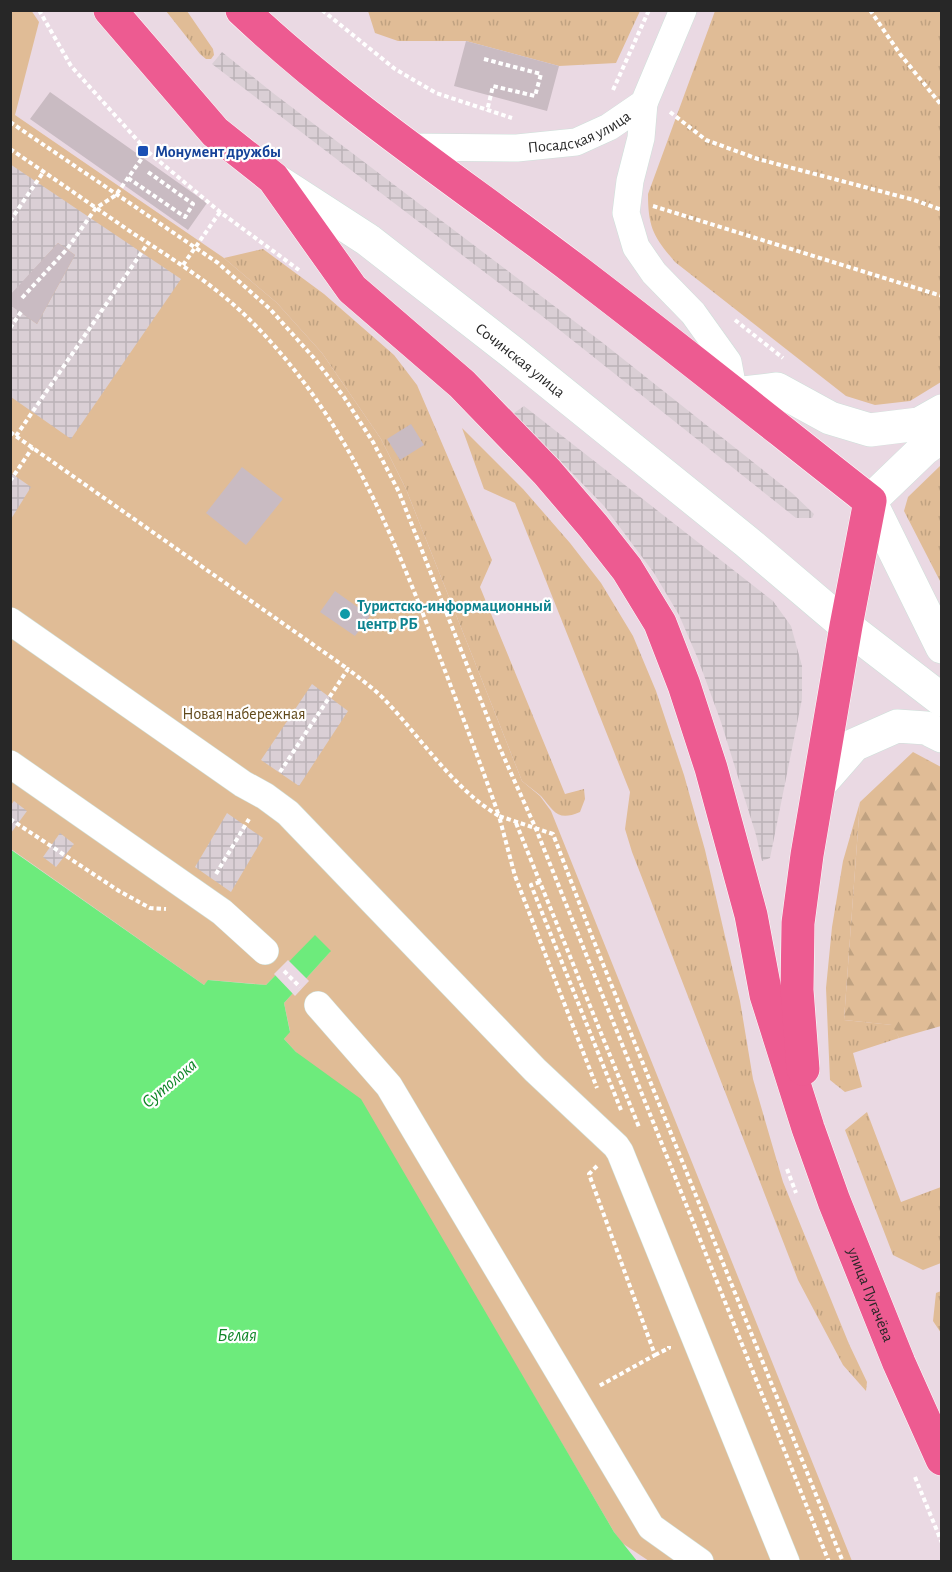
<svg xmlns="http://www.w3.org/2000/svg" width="952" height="1572" font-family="'Alegreya Sans',sans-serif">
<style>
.grass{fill:url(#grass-tufts)}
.forest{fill:url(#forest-firs)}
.park{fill:#e0bc96}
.plaza{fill:url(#plaza-grid)}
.water{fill:#6deb7c}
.pier{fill:#ead9e3}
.building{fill:#c9bbc2}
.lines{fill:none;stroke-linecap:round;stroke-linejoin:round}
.street-casing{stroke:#cee0da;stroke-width:28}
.secondary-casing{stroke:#cee0da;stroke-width:34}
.primary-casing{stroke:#fff;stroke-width:34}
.path{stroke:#fff;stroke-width:4;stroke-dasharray:4.5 3;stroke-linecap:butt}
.street{stroke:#fff;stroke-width:27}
.secondary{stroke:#fff;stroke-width:33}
.primary{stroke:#ed5b91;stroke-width:33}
.transit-dot{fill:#1a4fb4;stroke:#fff;stroke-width:2}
.culture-dot{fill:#0f9aa8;stroke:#fff;stroke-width:2}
.labels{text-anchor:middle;stroke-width:4.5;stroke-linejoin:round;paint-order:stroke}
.street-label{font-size:16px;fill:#272727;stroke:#fff}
.transit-label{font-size:16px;font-weight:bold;fill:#164399;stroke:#fff;text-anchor:start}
.culture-label{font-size:16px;font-weight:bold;fill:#0d838f;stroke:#fff;text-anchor:start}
.park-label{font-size:16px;fill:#61491a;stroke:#fff}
.water-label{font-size:18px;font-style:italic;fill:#108628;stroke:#fff}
</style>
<defs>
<pattern id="grass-tufts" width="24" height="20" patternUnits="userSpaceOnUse" patternTransform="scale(1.5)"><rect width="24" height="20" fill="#e0bc96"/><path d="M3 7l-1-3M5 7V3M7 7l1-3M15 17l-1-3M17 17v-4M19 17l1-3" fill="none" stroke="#c0a281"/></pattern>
<pattern id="forest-firs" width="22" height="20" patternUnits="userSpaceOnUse" patternTransform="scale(1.5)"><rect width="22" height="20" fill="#e0bc96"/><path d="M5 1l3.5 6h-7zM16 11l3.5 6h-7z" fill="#c0a281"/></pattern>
<pattern id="plaza-grid" width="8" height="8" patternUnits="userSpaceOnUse" patternTransform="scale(1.5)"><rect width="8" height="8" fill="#dacfd5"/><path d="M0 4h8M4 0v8" fill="none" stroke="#bbb2b7"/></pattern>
</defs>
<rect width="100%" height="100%" fill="#ead9e3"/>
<path class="grass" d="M166,11h21l26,38 1,6 -3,4h-5l-6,-5z
M368,11h272l-24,52 -57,3 -93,-25h-68l-23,-8z
M715,11h226v371l-31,19 -35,4 -29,-9 -171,-134c-21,-25 -27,-34 -27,-68z
M263,249l61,45 70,61 23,30 75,175 -12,27 85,207 19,-5 1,10 -5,13c-23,10 -26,-1 -39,-16 -6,-5 -13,-10 -19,-15l-116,-292 -25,-50 -59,-86 -45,-50 -53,-45z
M462,428l61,61 47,54 31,40 32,53 23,55 28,84 21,75 35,151 13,78 30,103 66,162 18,38 -1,9 -23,-26 -45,-85 -166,-428 -7,-23 5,-37 -115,-289 -31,-14z
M941,465h1l-1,118 -37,-72 4,-14z
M860,802l-16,218 49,5 6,13 -46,15 9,34 -17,5 -15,-12 -4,-92 6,-61 11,-66z
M867,1112l34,90 40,-15v76l-18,7 -30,-15 -48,-125z
M941,1291h1l-1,42 -8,-12 3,-28z"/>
<path class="forest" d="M913,752l28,15v259l-42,12 -7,-13 -48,-5 16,-218z"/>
<path class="park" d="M31,10l8,12 -24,93 209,143 53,45 45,50 59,86 25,50 116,292 18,15 11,15 301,750h-203l-27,-18 -8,-11 -127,-216 -191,-264 -12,-13 6,-8 -6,-28 46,-51 -15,-16 -49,49 -57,-5 -5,5 -193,-136 -1,-838z"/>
<path class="plaza" d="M222,52l51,41 330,250 189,150 22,21 -2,4h-16l-254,-202 -330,-252z
M10,164l171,115 -110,160 -60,-42v-92l26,19 38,-69 -17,-12 -47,52z
M524,406l249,195 18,25 11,40v33l-32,159 -8,3 -6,-26 -35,-113 -23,-63 -19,-44 -25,-42 -50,-67 -90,-93z
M11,473l20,14 -20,32z
M312,684l36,27 -49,75 -38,-26z
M14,801l13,10 -16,22v-28z
M227,813l36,25 -32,54 -36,-25z
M60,833l14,11 -18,23 -13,-10z"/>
<path class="water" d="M10,849l194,136 4,-5 58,5 49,-50 16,16 -47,52 6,29 -6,7 12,13 65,47 253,433 23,29h-626z"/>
<path class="pier" d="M288,960l21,21 -14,15 -21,-22z"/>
<path class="building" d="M466,41l93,25 -12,45 -93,-25z
M50,92l157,111 -19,27 -158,-111z
M58,243l17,12 -38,69 -27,-19v-10z
M411,424l13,21 -24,15 -13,-21z
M242,467l41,32 -37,46 -40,-32z
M335,591l35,25 -15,20 -35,-24z"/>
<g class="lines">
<defs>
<g id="street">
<path d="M644,103l-3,35 -11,43 -4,32 10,34 18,26 39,40 35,49 6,32"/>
<path id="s1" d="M408,147l109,1 59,-6 33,-15 35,-24 39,-93"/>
<path d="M10,621l233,163 22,12 23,17 247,257 81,76 4,6 166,410"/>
<path d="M10,764l212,148 43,39"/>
<path d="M318,1005l71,81 262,441 49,35"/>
</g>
<g id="secondary">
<path id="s2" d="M274,179l94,61 145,113 234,189 99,84 96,74"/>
<path d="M734,394l43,-5 53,29 40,12 49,-6 23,-13"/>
<path d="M942,436l-18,13 -54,52 72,146"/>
<path d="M820,784l34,-39 43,-19 29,2 16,8"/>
</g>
<g id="primary">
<path id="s3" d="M110,10l105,122 58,46 79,111 110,95 85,88 47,55 33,42 33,54 24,62 27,83 40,147 15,80 42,133 26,73 65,162 43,96"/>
<path d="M242,10c102,96 220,174 332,259 100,76 198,155 296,232l-24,125 -39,229 -9,68 -1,67 6,79"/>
</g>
</defs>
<use href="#street" class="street-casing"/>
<use href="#secondary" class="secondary-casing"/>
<use href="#primary" class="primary-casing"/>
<path class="path" d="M39,10l32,56 76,85 73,61 79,58
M322,10l73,59 41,24 76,25
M870,10l30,44 42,52
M484,59l57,15 -6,22 -42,-10 -6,25
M613,90l36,-80
M670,112l36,28 52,19 156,41 28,10
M10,122l208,141 52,46 44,49 30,39 29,45 26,50 99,252 38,85 293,733
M10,149c42,28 83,57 124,85 42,27 85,54 120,90 89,91 133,197 178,313 23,60 46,119 67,179l54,18 40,105 250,623
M128,178l57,39 8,-13 -45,-32
M653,206l289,90
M10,221l34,-50
M183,265l37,-53
M22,298l45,-49 29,-41 20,-13 31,-44
M735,320l48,38
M10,328l11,-16
M10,432l338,237
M16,436l132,-193
M10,481l23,-34
M280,772l68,-103c11,9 24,18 35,29 38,39 69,90 116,118l16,60 82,212
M10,819l109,72 31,17 16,1
M516,823l123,304
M216,874l33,-55
M540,882l-9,3 90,225
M284,971l16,16
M597,1166l-8,8 66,181 -56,31
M787,1169l9,24
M655,1355l14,-7v-2
M915,1477l27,66"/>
<use href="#street" class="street"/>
<use href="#secondary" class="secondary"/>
<use href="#primary" class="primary"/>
</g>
<rect class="transit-dot" x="137" y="145" width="12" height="12" rx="3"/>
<circle class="culture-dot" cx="345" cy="614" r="6"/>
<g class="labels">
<g class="street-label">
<text dy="6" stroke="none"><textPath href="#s1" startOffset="174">Посадская улица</textPath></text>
<text dy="6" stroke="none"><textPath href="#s2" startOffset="306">Сочинская улица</textPath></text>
<text dy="6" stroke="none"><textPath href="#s3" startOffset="1533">улица Пугачёва</textPath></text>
</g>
<g class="transit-label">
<text x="155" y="157">Монумент дружбы</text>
</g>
<g class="culture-label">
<text x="357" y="611">Туристско-информационный<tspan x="357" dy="18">центр РБ</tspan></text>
</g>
<g class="park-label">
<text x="244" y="719">Новая набережная</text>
</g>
<g class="water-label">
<text transform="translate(169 1083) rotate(-40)" y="6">Сутолока</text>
<text x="237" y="1341">Белая</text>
</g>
</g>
<rect width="952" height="1572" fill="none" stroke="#272727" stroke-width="24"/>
</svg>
